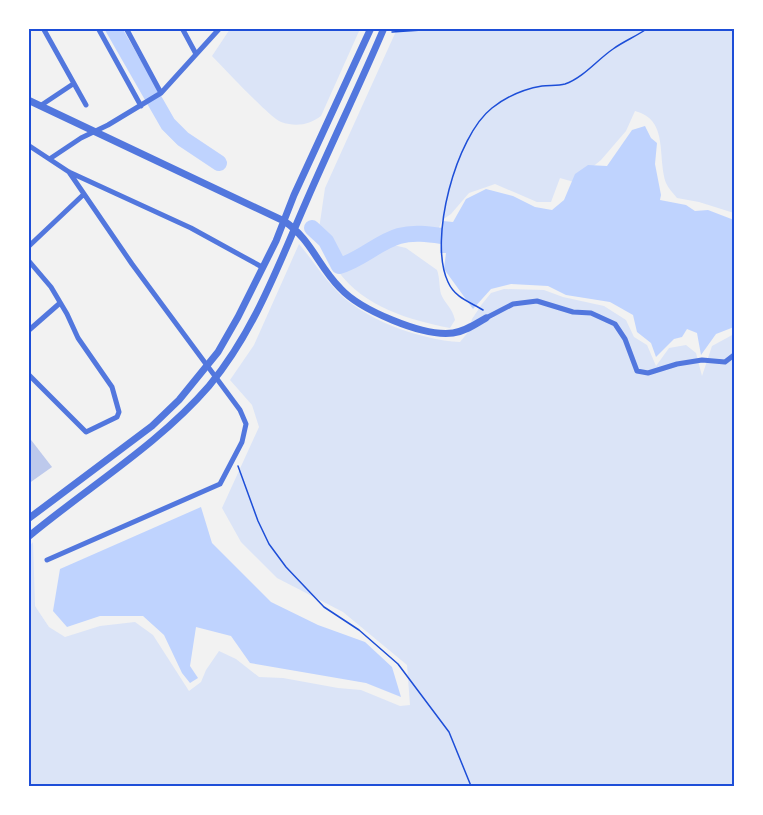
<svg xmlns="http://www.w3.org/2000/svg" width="763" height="815" font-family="Inter,sans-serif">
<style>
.green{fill:#dbe4f7}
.water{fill:#bfd3fe}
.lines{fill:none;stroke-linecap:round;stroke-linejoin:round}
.river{stroke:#bfd3fe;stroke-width:16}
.building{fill:#bdc9ec}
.path{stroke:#1d4ed8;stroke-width:1.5}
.minor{stroke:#5277de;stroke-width:5}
.tertiary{stroke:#5277de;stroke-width:7}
.neatline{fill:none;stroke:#1d4ed8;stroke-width:2}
</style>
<rect width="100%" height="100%" fill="#f2f2f2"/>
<path class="green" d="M230,29v-1l130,1 -39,87c-12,9 -25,11 -40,6 -10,-3 -58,-55 -69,-66z
M397,29h337v184l-35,-11 -22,-4c-4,-5 -9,-10 -11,-15 -9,-28 3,-63 -31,-72l-9,20 -25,29 -27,22 -14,-4 -9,24h-14l-42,-18 -26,9 -18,21 -9,6 -5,13c-39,-9 -65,11 -97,28l-13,-23 -8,-9 6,-41z
M299,244c12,14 22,30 35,44 27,31 86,52 126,54l9,-11 3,-12 10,-15 9,-11 13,-4 40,1 19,7 41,9 22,14 8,17 13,8 9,21 13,-18 17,-3 10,8 6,23 10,-30 22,-12v452h-705l-1,-238 5,-6 2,64 14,21 16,10 35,-11 35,-4 18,13 36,56 12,-9 5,-12 13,-19 17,8 23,18 24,1 55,10 23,2 39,16 10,-1 -3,-40 -64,-53 -66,-34 -36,-36 -19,-34 37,-81 -7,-22 -22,-25 24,-35z
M389,244l17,4 31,22c3,8 2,17 4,24 4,10 11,13 14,26l-5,8c-41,-8 -86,-21 -112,-57z"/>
<path class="water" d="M645,126l6,12 6,5 -2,21 6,31 -1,5 26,5 9,6 13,-1 26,10v107l-18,7 -15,21 -4,-22 -10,-4 -5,8 -8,2 -18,18 -5,-14 -14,-11 -4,-17 -23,-13 -44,-7 -18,-9 -37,-2 -20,5 -18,20 -29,-40 2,-16h-6l3,-32 10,1 13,-23 20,-10 27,7 22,11 17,3 12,-10 11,-26 13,-9 19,1 25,-36z
M201,507l11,36 59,59 47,23 47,17 27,25 9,30 -35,-14 -116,-20 -19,-27 -35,-9 -6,39 8,12 -8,5 -8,-10 -18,-38 -21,-19h-43l-33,11 -14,-16 7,-42z"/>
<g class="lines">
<path class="river" d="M113,28l55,96 15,15 36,24
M312,228l14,13 13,25c22,-6 39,-24 60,-30 14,-4 29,-2 43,0"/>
</g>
<path class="building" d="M28,436l24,31 -24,17z"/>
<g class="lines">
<path class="path" d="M421,28l1,2 8,-2
M392,32l30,-2
M483,310c-13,-8 -28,-12 -35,-28 -20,-42 8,-146 44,-174 14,-11 32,-19 50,-22 7,-1 16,0 23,-2 18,-6 32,-24 48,-35 11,-8 24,-13 35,-21
M238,466l20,55 11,23 17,23 38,40 35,23 39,34 51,68 22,54"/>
<path class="minor" d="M43,28l43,77
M98,28l43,78
M126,28l35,65
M182,28l14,26
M40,106l33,-22
M28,145l41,27 122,56 71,39
M51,158l30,-20 27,-13 53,-32 59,-65
M28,247l56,-53
M28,260l23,27 16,27 11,24 34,49 7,25 -2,5 -31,15 -58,-58
M486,318l27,-14 24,-3 36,11 18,1 24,11 10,15 12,32 11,2 29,-9 25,-4 23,2 9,-7
M28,331l32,-28
M47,560l173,-76 22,-42 4,-18 -6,-14 -108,-146 -63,-92"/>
<path class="tertiary" d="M28,100l256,121c27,18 34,45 56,67 20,22 83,49 113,45 13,-2 23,-9 33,-15
M28,519l124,-93 27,-26 39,-48 20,-35 38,-76 18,-46 77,-167
M28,537c60,-50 130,-92 181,-151 45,-54 69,-120 97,-184 25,-58 53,-115 78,-174"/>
</g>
<rect width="763" height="815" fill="none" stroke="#ffffff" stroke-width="60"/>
<rect x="30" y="30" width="703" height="755" class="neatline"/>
</svg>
